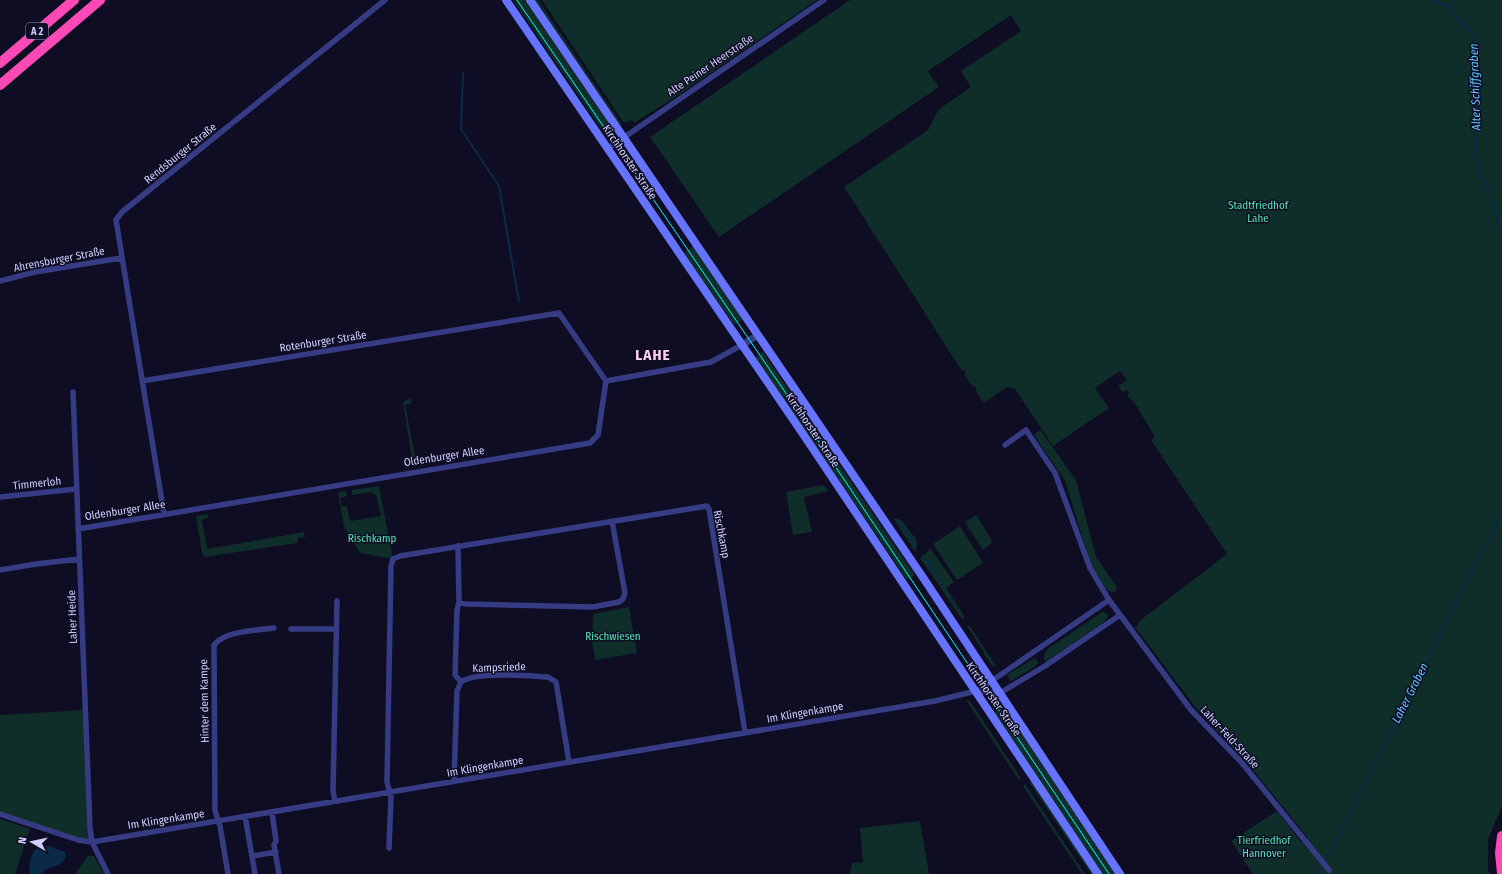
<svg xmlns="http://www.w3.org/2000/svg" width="1502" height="874" font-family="'Fira Sans Condensed',sans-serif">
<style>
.green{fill:#0f2d29}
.water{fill:#0a2a49}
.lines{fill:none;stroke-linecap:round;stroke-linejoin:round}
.stream{stroke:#0a2a49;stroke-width:2}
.minor{stroke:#363c84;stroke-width:5.5}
.tertiary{stroke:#363c84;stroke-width:7}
.secondary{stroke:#6673ff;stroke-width:8}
.motorway{stroke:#ff4ab5;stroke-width:10}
.tram{stroke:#00faf6;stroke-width:1}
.labels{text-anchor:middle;stroke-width:3;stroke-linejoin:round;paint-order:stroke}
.shield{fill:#0e0d23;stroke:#9595bd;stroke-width:1}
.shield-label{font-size:10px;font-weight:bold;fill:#cfcfff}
.street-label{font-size:11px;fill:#cfcfff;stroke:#0e0d23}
.park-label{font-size:11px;fill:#56e4b0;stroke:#0e0d23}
.water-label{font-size:12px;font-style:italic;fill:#5dc6ff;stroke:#0e0d23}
.district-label{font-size:15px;font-weight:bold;letter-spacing:1px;fill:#ffd1f3;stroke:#0e0d23}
</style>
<rect width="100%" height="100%" fill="#0e0d23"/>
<path class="green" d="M513,0h12l90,131 -8,6z
M535,0h3l85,126 -4,-2z
M542,0h275l-140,96 -43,27 -2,-3 -8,3z
M850,0h652v806l-14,33v31l2,4h-237l-22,-33 46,-30 25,32 6,-5 -55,-68 -54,-58 -64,-85 4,-3 -1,-2 89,-68 -76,-114 4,-3 -21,-35 -7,-6 2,-3 -2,-3 -4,2 -5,-6 9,-6 -7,-9 -25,17 14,20 -56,38 -38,-57 -8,-2 -23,16 -8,-12 1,-1 -3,-5 -2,1 -8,-12 2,-1 -2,-3 -2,1 -118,-184 84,-57 11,-21 32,-22 -10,-16 60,-40 -10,-16 -83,56 11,16 -220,150 -69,-100z
M693,246l51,73 -10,6 -50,-72z
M763,352l152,223 -8,5 -152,-223z
M411,398l1,5 -7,2 11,55 29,-4 3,3 -35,6 -10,-63z
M1038,431h3l35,49 20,77 21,30 -2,5 -7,-1 -16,-23 -27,-87 -31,-46z
M823,485l6,6 -25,6 8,35 -19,3 -7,-43z
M379,486l14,73 -33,-6 -16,-26 -6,-35 8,-1 1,5 -7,2 2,8h5l3,15 31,-5 -5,-21 -5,-3 -19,3v-5z
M208,514l1,3 -7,3 5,29 97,-17 1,6 -6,-1 -2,6 -92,14 -3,-4 -6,-37z
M976,515l17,27 -10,8 -18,-28z
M893,518l9,2 15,21 -1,12z
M960,526l23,37 -26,17 -24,-36z
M931,549l23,33 -8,6 18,28v3h-2l-42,-61z
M629,607l8,46 -42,7 -3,-18 1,-28z
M1102,612l5,1 1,4 -6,7 -55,37 -3,-1 1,-7 4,-5z
M969,625l1,1 26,40h-4l-9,-13 1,-1 -17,-26z
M1035,658l3,4 -2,4 -25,15 -4,-6z
M966,700l4,1 51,77 -2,2z
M1001,707l22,28 94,139h-15l-108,-162z
M85,710l7,132 -92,-30v-97z
M1029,782h4l61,92h-3z
M1025,784l60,90h-3l-59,-88z
M0,819l30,10 -15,45h-15z
M920,821l9,53h-79l2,-11 11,-1 -3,-34z
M88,856h6l10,18h-29z"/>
<path class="water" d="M49,846l16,6 1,5c-6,12 -17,8 -26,17h-10l-1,-10 5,-14 6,-3z"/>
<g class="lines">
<path class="stream" d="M1432,0l19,7 5,9 13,13 6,13 2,25v89l4,20 9,17
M463,73l-2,56 38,57 20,116
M1494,203l8,32
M899,521l16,25
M925,558l18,25
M1319,874l183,-362"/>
<path class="minor" d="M607,149l217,-149
M0,281l35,-9 86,-14
M142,381l417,-68 47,68
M606,381l105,-19 31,-17
M73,392l17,436 2,14 16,32
M1005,445l21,-15 29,43 35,95 19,32 82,110 51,53 87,107
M0,497l76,-8
M164,514l-48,-294 6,-8 263,-212
M78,529l512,-86 8,-8 8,-54
M458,546l1,56 -2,8 -2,65 6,7
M0,570l36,-6 43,-5
M459,602l6,2 128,3 26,-5 4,-3 2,-6 -13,-72
M291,629h45
M977,691l132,-91
M454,781l3,-90 4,-9c16,-11 67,-6 87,-5l8,5 13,80
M335,801l-2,-10 4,-190
M272,812l4,29 -2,4 5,29
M0,814l78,26 14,2 843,-141 41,-10 24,2 45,-27 75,-51
M245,816l10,58
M389,848l2,-51 -4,-15 4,-216 2,-7 7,-3 307,-50 2,3 36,223
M252,856l24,-4
M228,874l-8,-48 -5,-15 -1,-166c10,-14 44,-15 60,-17"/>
<path class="tertiary" d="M742,345l16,-10"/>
<path class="secondary" d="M506,0l295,431 297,443
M530,0l392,576 198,298"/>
<path class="motorway" d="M0,63l74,-63
M0,85l100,-85
M1502,836l-2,17 2,20"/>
<path class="tram" d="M517,0l281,411 311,463"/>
</g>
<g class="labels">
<rect class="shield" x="26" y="23" width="22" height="16" rx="3"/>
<g class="shield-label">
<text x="37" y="35">A 2</text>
</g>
<g class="street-label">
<text transform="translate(710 65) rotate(-34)" y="4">Alte Peiner Heerstraße</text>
<text transform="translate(180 153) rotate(-39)" y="4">Rendsburger Straße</text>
<text transform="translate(630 162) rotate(56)" y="4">Kirchhorster Straße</text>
<text transform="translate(59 259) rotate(-11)" y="4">Ahrensburger Straße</text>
<text transform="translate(323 341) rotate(-9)" y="4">Rotenburger Straße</text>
<text transform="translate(813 430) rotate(56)" y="4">Kirchhorster Straße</text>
<text transform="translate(444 456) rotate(-9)" y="4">Oldenburger Allee</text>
<text transform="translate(37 483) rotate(-6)" y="4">Timmerloh</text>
<text transform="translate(125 510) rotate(-9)" y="4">Oldenburger Allee</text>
<text transform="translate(722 534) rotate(79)" y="4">Rischkamp</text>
<text transform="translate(72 617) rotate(-92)" y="4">Laher Heide</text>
<text transform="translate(499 667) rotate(-2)" y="4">Kampsriede</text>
<text transform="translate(994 699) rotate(55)" y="4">Kirchhorster Straße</text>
<text transform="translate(204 701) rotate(-91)" y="4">Hinter dem Kampe</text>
<text transform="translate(805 712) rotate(-10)" y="4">Im Klingenkampe</text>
<text transform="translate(1230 737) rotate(47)" y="4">Laher-Feld-Straße</text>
<text transform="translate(485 766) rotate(-10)" y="4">Im Klingenkampe</text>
<text transform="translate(166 819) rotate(-9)" y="4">Im Klingenkampe</text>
</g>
<g class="park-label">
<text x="1258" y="209">Stadtfriedhof<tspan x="1258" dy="13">Lahe</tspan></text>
<text x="372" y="542">Rischkamp</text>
<text x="613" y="640">Rischwiesen</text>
<text x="1264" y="844">Tierfriedhof<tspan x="1264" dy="13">Hannover</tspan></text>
</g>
<g class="water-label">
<text transform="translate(1475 87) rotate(-92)" y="4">Alter Schiffgraben</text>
<text transform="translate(1410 693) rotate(-63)" y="4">Laher Graben</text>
</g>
<g class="district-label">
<text x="653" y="360">LAHE</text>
</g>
</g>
<g transform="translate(32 842) rotate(279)" stroke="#0e0d23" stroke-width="3" paint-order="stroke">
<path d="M0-3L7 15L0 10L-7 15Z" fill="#cfcfff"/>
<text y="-6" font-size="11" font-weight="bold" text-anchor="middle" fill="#cfcfff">N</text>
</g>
</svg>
